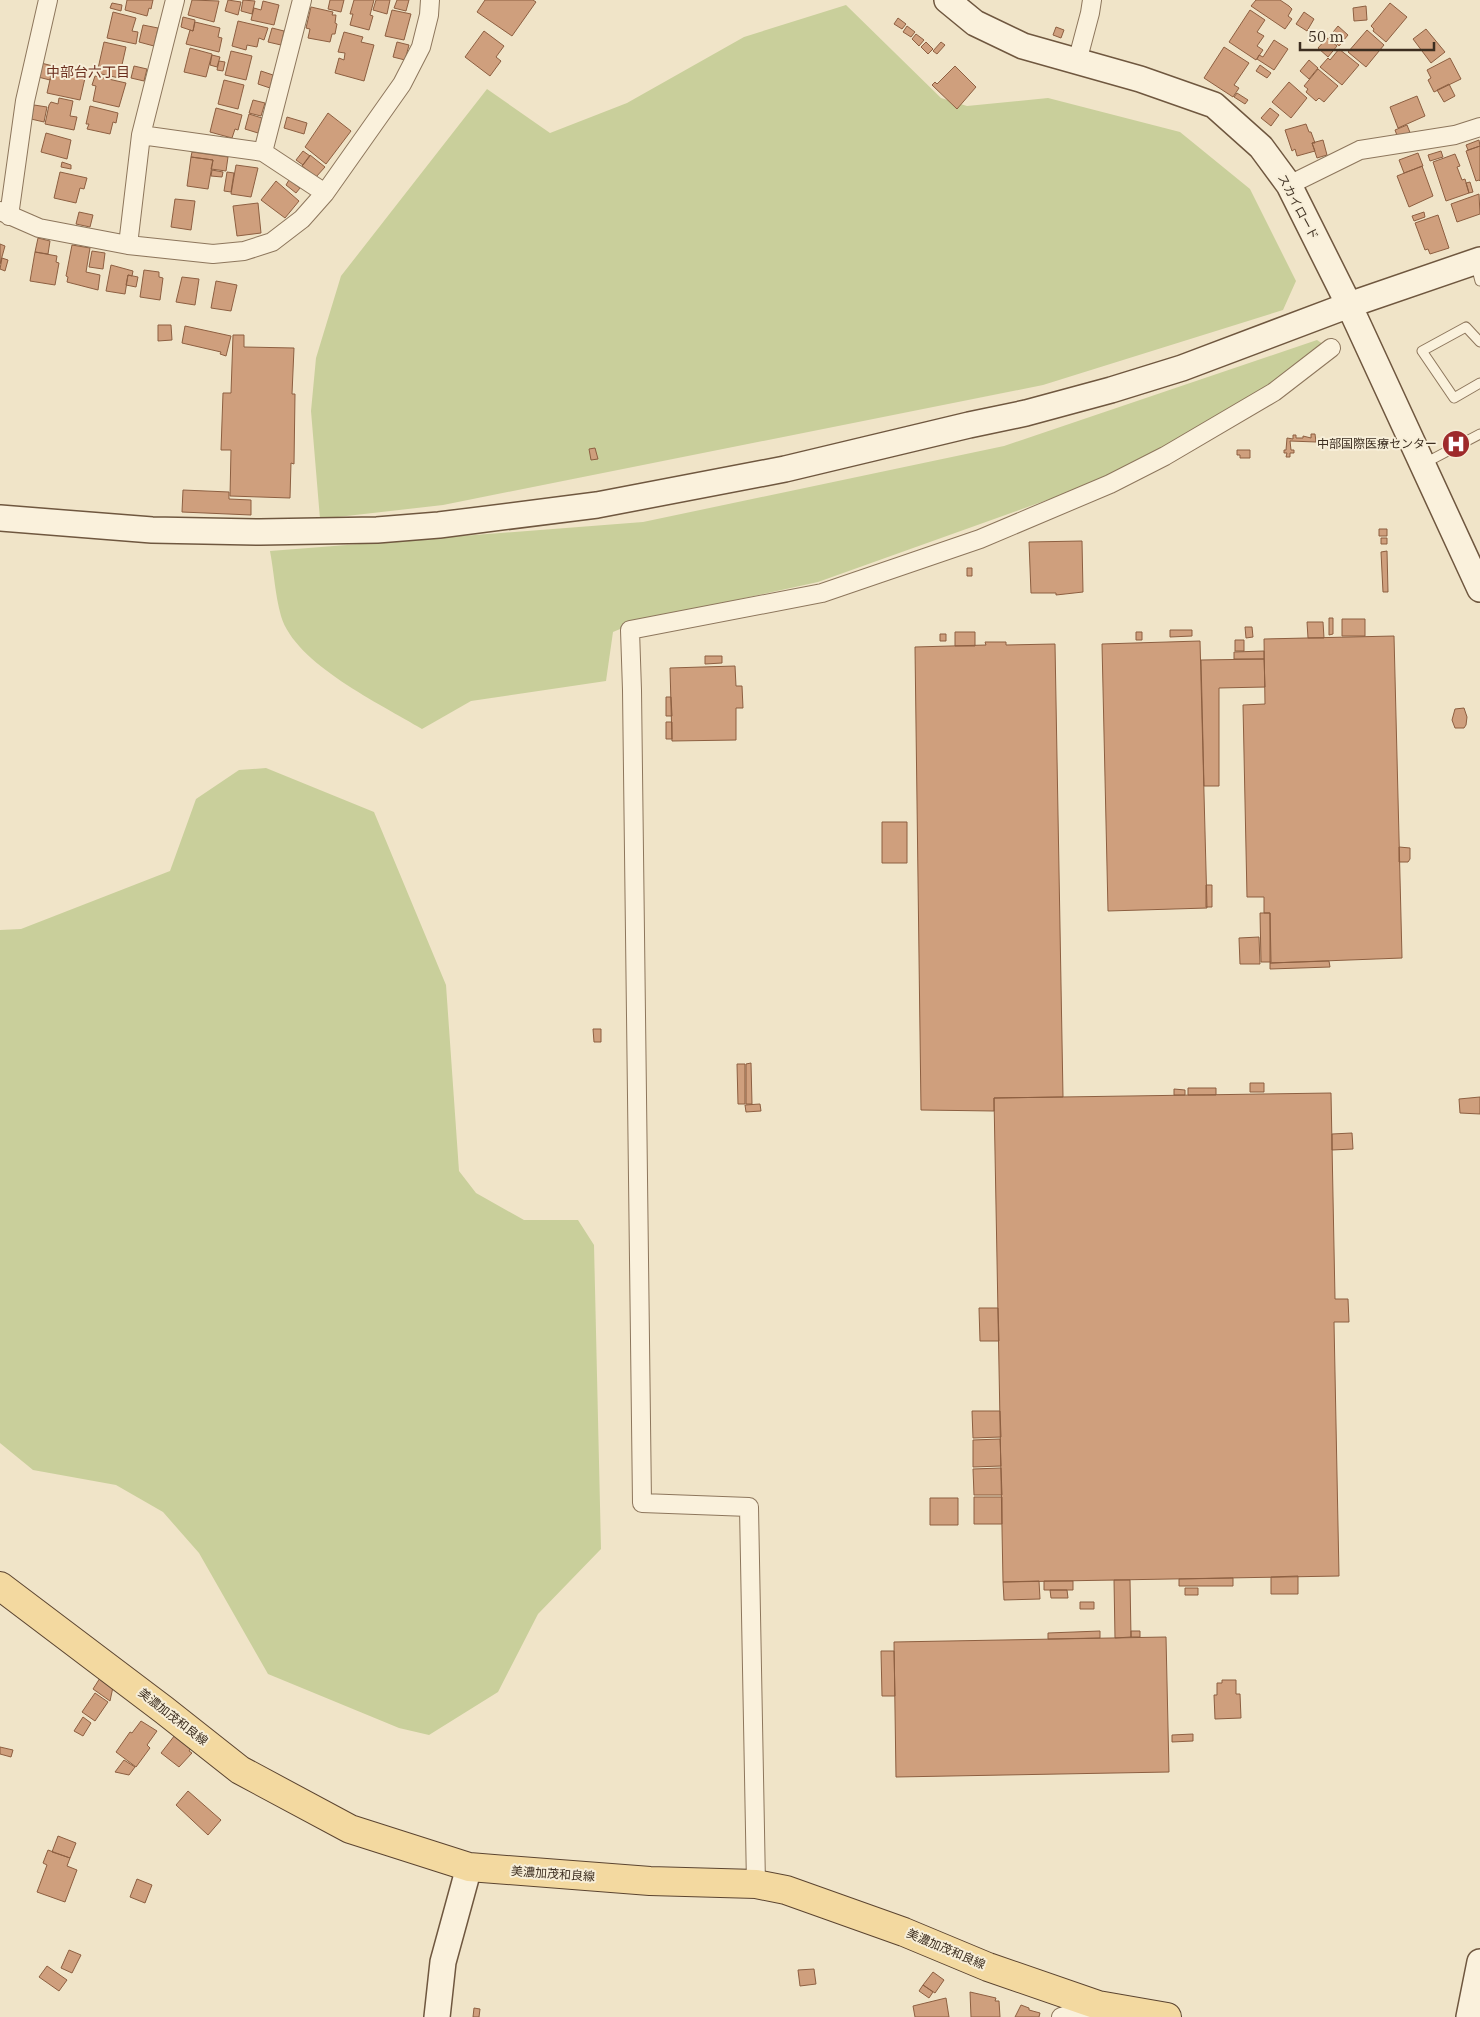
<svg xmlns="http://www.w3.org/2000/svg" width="1480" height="2017" font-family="'IBM Plex Serif','Noto Sans JP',serif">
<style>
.green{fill:#c9cf9b}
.building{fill:#cf9f7d;stroke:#8d5f41}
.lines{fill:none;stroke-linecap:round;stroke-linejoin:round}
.lane-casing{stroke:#8d765c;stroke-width:11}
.street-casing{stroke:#8d765c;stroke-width:20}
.secondary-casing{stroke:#6f573f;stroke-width:28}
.primary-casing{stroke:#5b4430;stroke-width:30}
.lane{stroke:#faf1dc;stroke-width:9}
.street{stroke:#faf1dc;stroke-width:18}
.secondary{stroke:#faf1dc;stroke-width:25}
.primary{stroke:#f3d9a0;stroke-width:28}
.labels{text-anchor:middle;stroke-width:4;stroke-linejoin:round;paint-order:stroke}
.street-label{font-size:12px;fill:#3d2e20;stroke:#f7eed8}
.poi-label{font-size:12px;fill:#3d2e20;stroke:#f7eed8;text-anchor:end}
.neighbourhood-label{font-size:14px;fill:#6b2e1e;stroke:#f7eed8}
</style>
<rect width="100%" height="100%" fill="#f0e4c8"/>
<path class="green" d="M846,5l95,93 26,8 81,-8 132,34 70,57 46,92 -13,29 -240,75 -600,120 -123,14 -9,-108 5,-53 25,-82 146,-187 63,44 77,-30 117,-66z
M1317,340l18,12 -112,67 -134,66 -271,97 -179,39 -26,11 -7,49 -135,20 -49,28c-41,-25 -127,-65 -141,-113 -6,-21 -7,-44 -11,-65l373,-29 361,-76z
M266,768l108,44 72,173 13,186 17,22 48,27h54l16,25 7,304 -63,65 -40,78 -69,43 -30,-7 -131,-54 -69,-121 -36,-41 -47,-27 -83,-15 -33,-27v-513l21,-1 149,-58 26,-72 43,-29z"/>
<path class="building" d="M127,0h26l-2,9 -2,-1 -2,8 -22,-6z
M192,0l27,1 -5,21 -26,-7z
M228,0l13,2 -3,13 -13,-4z
M243,0l12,1 -3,13 -11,-3z
M330,0h14l-3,12 -13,-3z
M354,0h20l-4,15 3,1 -4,14 -19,-5 3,-11h-3z
M376,0h14l-3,14 -14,-4z
M397,0h12l-3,11 -12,-3z
M485,0h48l3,2 -24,34 -35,-24z
M1256,0h24l9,6 3,3 -4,7 4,3 -7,10 -34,-23z
M263,1l16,4 -5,20 -23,-5 3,-12 7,2z
M112,3l10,2 -1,6 -11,-3z
M1390,3l17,14 -21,25 -13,-11 1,-2 -3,-3z
M1366,6l1,14 -13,1 -1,-13z
M311,7l22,5 -1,3h4l-1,8 2,1 -2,10h-3l-2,8 -22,-4 2,-9 -4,-1z
M392,10l19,4 -7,26 -19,-4z
M1250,10l15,10 -8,12 7,4 -7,10 6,4 -7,10 -27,-18z
M113,12l23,6 -4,13 6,1 -2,12 -29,-6z
M1304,12l10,7 -7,12 -11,-7z
M183,17l12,3 -2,11 -12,-4z
M898,18l8,6 -4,5 -8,-5z
M238,21l30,7 -4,12 -5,-2 -2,9 -10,-2 -1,5 -14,-4z
M195,22l25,6 -2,9 4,1 -3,14 -33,-8 4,-14 3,1z
M143,25l15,3 -4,18 -15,-4z
M907,26l8,6 -4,5 -8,-5z
M1338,26l10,9 -9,11 -10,-9z
M1056,27l8,3 -3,8 -8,-3z
M272,28l12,3 -3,14 -13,-3z
M1426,29l19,23 -14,11 -18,-24z
M1367,30l17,15 -18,22 -18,-15z
M484,31l20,15 -8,11 5,4 -11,15 -25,-19z
M344,32l19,5 -2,5 13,3 -10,36 -29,-8 4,-15 5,2 1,-7 -7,-1z
M916,34l8,6 -5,6 -7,-7z
M1327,38l10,8 -9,11 -10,-9z
M1274,40l14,9 -14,21 -17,-11 2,-4 4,2z
M104,42l22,5 -7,31 -22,-5z
M397,42l12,3 -4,15 -12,-3z
M926,42l7,7 -5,5 -7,-7z
M941,42l4,3 -8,9 -4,-3z
M1224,47l25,16 -15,22 5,3 -6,9 -29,-19z
M190,48l22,6 -6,23 -22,-5z
M1339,49l20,16 -17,20 -22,-18 8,-9 2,2z
M231,51l21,5 -6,24 -21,-5z
M212,55l8,2 -3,10 -7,-2z
M1450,58l11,21 -27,13 -6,-12 3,-2 -4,-8z
M1309,60l9,8 -9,11 -9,-8z
M219,61l6,1 -2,9 -6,-1z
M41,63l12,3 -3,14 -12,-3z
M1260,65l11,8 -4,5 -11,-7z
M134,66l13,3 -3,12 -13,-3z
M955,66l21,21 -19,22 -25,-24 3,-3 2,2z
M1318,69l20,17 -14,16 -5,-4 -3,3 -10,-9 2,-3 -4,-3z
M52,71l33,7 -5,22 -33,-7z
M261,71l12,4 -3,13 -12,-4z
M95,76l31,7 -7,24 -26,-6 3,-15 -4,-1z
M224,80l20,5 -6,24 -20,-5z
M1289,82l18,16 -16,20 -19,-16z
M1449,84l6,12 -11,6 -7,-12z
M1237,93l11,7 -3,4 -11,-7z
M1417,96l8,20 -27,12 -8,-21z
M59,98l14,3 -3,15 7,1 -3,13 -29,-6 4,-19 2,-3 7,2z
M253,100l12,3 -4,13 -12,-3z
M34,105l13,2 -3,15 -13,-3z
M90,106l28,7 -2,10 -3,-1 -3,12 -23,-5 2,-5h-3z
M216,108l26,7 -4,15 -3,-1 -3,9 -22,-6z
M1270,108l9,7 -8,11 -10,-8z
M328,113l23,18 -25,33 -21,-17z
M249,114l13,4 -4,15 -13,-4z
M287,117l20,6 -3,11 -20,-6z
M1306,124l3,8h2l4,11h-3l3,8 -18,5 -2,-7 -3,2 -7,-21z
M1407,125l4,10 -13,3 -3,-8z
M46,133l25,7 -4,19 -26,-7z
M1323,140l4,15 -10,3 -5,-15z
M1479,140l1,6 -12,4 -2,-5z
M1480,146v35l-1,-1 -3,1 -10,-30z
M303,151l7,5 -7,9 -7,-5z
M1441,151l2,6 -13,4 -2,-6z
M192,152l36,5 -2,14 -15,-2 2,-9 -22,-3z
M1418,153l5,13 -19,7 -5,-13z
M1455,154l5,12 -3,1 5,13 3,-1 4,14 -23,8 -13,-39z
M310,155l15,12 -9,10 -14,-11z
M191,157l22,3 -5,29 -21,-3z
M62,162l9,3v4l-10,-2z
M236,165l22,3 -7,29 -20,-3z
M1422,166l11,30 -24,11 -12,-31z
M212,170l11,2 -1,5 -11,-1z
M60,172l27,6 -3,11 -4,-1 -4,15 -22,-5z
M227,172l7,1 -3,19 -7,-1z
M289,180l11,8 -4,5 -10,-8z
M276,181l23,20 -14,17 -24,-18z
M1470,182l3,10 -4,1 -3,-10z
M1479,194l1,20 -23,8 -6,-18z
M175,199l20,2 -4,29 -20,-3z
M258,203l3,30 -24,3 -4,-30z
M79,212l14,3 -3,12 -14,-3z
M1424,212l1,5 -11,4 -2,-5z
M1438,215l11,33 -19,6 -2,-5 -3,1 -10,-27z
M38,238l12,3 -2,13 -13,-2z
M0,244l5,2 -5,18z
M72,245l18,3 -4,24 14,3 -2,15 -31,-8 1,-5 -2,-1z
M92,251l13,2 -2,16 -14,-2z
M35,252l22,4 -1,6 3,1 -4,22 -25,-4z
M2,258l6,2 -3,11 -5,-2z
M111,265l22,6 -1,5 -4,-1 -3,19 -19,-3z
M144,270l15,2v5l4,1 -3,22 -20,-3z
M128,275l10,2 -2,10 -10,-2z
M182,277l17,2 -4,26 -19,-3z
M216,281l21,4 -6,26 -20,-3z
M158,325h13l1,15 -14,1z
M185,326l46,10 -5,20 -6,-2 1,-2 -39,-9z
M233,335h11v12l50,1 -2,46h3l-1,70 -3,-1 -1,35 -60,-2 1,-46h-10l2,-57h8z
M1311,434h4l1,8 -26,-1 1,9h3v3h-4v4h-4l1,-4h-3v-3h2l1,-12 6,1v-4h3v3h7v-2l8,2z
M595,448l3,11 -7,1 -2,-11z
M1237,450h13v8h-10v-3h-3z
M183,490l46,2v7l22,1v15l-69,-3z
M1379,529h8v7h-8z
M1381,538h6v6h-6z
M1082,541l1,51 -27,3v-2h-25l-2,-51z
M1387,551l1,41h-5l-2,-40z
M967,568h5v8h-5z
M1329,618h4v16l-4,1z
M1342,619h23v17h-23z
M1307,622h16l1,16h-16z
M1245,627h7l1,10 -7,1z
M1170,630h22v6l-22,1z
M955,632h20v14h-20z
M1136,632h6v8h-6z
M940,634h6v7h-6z
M1394,636l8,322 -132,5v-50h-6v-16h-17l-4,-192 22,-1 -1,-65z
M1235,640h9v11h-9z
M1200,641l7,267 -99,3 -6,-267z
M985,642h21v3l49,-1 8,453 -69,1v13l-73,-1 -6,-463 71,-2z
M1264,651v8h-30v-7z
M705,656h17v7l-17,1z
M1264,659l1,28 -46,1v98h-15l-3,-126z
M735,666l1,20h6l1,22h-7v32l-64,1 -2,-73z
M666,697h5l1,19h-6z
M1464,708l3,9 -1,8 -2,3h-9l-3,-8 3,-11z
M666,722h6v17h-6z
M882,822h25v41h-25z
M1399,847l11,1v11l-2,3h-9z
M1206,885h6v22h-6z
M1260,913h10l1,49h-10z
M1259,937l1,27h-20l-1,-26z
M1329,961l1,6 -60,2v-6z
M593,1029h8v13h-7z
M751,1063l1,41h-6v-40z
M737,1064h8v40h-7z
M1250,1083h14v9h-14z
M1188,1088h28v7h-28z
M1174,1089l11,1v5h-11z
M1331,1093l4,206h13l1,23h-15l5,254 -336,6 -9,-484z
M1480,1097v17l-20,-1 -1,-14z
M760,1104l1,7 -15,1 -1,-7z
M1352,1133l1,16 -21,1v-16z
M979,1308h19l1,33h-19z
M972,1411h28l1,26 -28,1z
M1000,1439l1,27 -28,1v-27z
M1001,1468l1,27h-28l-1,-26z
M974,1497h28v27h-28z
M930,1498h28v27h-28z
M1298,1576v18h-27v-17z
M1233,1578v8h-54v-7z
M1114,1580h16l1,57 -16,1z
M1039,1581l1,18 -36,1 -1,-18z
M1044,1581h29v9h-29z
M1185,1588h13v7h-13z
M1050,1590h17l1,8h-17z
M1080,1602h14v7h-14z
M1100,1631v7l-52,1v-6z
M1131,1631h9v6h-9z
M1166,1637l3,135 -273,5 -2,-135z
M881,1651h13l1,45h-13z
M100,1678l13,9 -3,14 -17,-12z
M1222,1680h14v14h4l1,24 -26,1 -1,-24h3v-12h5z
M95,1693l13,9 -13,19 -13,-9z
M83,1717l8,6 -8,13 -9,-5z
M141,1721l16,10 -10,14 3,3 -14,19 -20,-15 14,-20 2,1z
M1193,1734v7l-21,1v-7z
M175,1735l16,13 -2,3 3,2 -13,14 -18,-14z
M0,1747l13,3 -2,7 -11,-3z
M124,1760l11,7 -6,8 -14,-3z
M188,1791l33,29 -13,15 -32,-30z
M58,1836l18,7 -6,15 -18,-6z
M48,1850l22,8 -3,8 10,4 -12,32 -28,-10 10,-27 -4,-2z
M137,1879l15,6 -7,18 -15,-6z
M69,1950l12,5 -9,18 -11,-5z
M47,1966l20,14 -8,11 -20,-14z
M814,1969l2,15 -16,2 -2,-16z
M933,1972l11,8 -9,13 -12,-8z
M923,1985l10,7 -4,6 -10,-7z
M970,1992l26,6 -1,3h4l1,16h-29z
M946,1998l3,19h-34l-2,-11z
M1021,2005l8,3v2l11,3 -1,4h-24z
M474,2008l6,1 -1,8h-6z"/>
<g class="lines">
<defs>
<path id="lane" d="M1475,262l5,19
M1480,342l-14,-15 -44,24 32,47 26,-15
M1425,463l55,-29"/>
<path id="street" d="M1077,62l13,-49 2,-13
M141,135l122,17 62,41
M263,152l39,-152
M1289,185l71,-35 95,-15 25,-8
M0,211l39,17 89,17 85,9 31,-3 28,-9 30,-23 23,-26 77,-109 19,-37 8,-32 1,-15
M9,216l16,-115 23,-101
M128,245l13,-110 34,-135
M756,1884l-7,-377 -107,-4 -10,-813 -2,-60 192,-37 158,-54 130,-55 55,-28 109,-64 57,-44
M1061,2017l37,-12"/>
<path id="secondary" d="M947,0l28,23 48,23 117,33 74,26 47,42 28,38 60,120 131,284
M0,518l152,12 108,2 117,-2 62,-5 158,-20 188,-36 184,-44 57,-12 85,-23 71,-22 167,-63 131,-45
M437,2017l6,-55 26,-95
M1469,2017l11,-55"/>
<path id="primary" d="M0,1586l164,124 76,60 110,59 119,38 181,14 106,3 30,6 118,42 84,35 110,38 69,12"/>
</defs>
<use href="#lane" class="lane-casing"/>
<use href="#street" class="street-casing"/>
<use href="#secondary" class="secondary-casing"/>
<use href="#primary" class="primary-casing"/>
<use href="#lane" class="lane"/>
<use href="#street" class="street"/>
<use href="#secondary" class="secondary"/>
<use href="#primary" class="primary"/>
</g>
<defs>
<symbol id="hospital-disc" viewBox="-11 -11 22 22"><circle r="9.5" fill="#9e2a2b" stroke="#f7eed8"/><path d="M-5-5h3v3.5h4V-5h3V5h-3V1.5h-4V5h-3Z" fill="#fff"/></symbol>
</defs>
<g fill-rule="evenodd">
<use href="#hospital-disc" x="1440" y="428" width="32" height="32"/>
</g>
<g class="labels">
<g class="street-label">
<text transform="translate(1298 207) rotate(62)" y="4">スカイロード</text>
<text transform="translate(173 1717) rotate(38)" y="4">美濃加茂和良線</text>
<text transform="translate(553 1874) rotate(4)" y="4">美濃加茂和良線</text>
<text transform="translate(946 1949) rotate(23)" y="4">美濃加茂和良線</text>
</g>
<g class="poi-label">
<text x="1437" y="448">中部国際医療センター</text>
</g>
<g class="neighbourhood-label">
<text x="88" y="77">中部台六丁目</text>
</g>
</g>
<path d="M1300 42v8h134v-8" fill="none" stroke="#3d2e20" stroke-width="2.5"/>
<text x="1308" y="42" font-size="15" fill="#3d2e20" stroke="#f7eed8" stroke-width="4" paint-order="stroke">50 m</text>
</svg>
